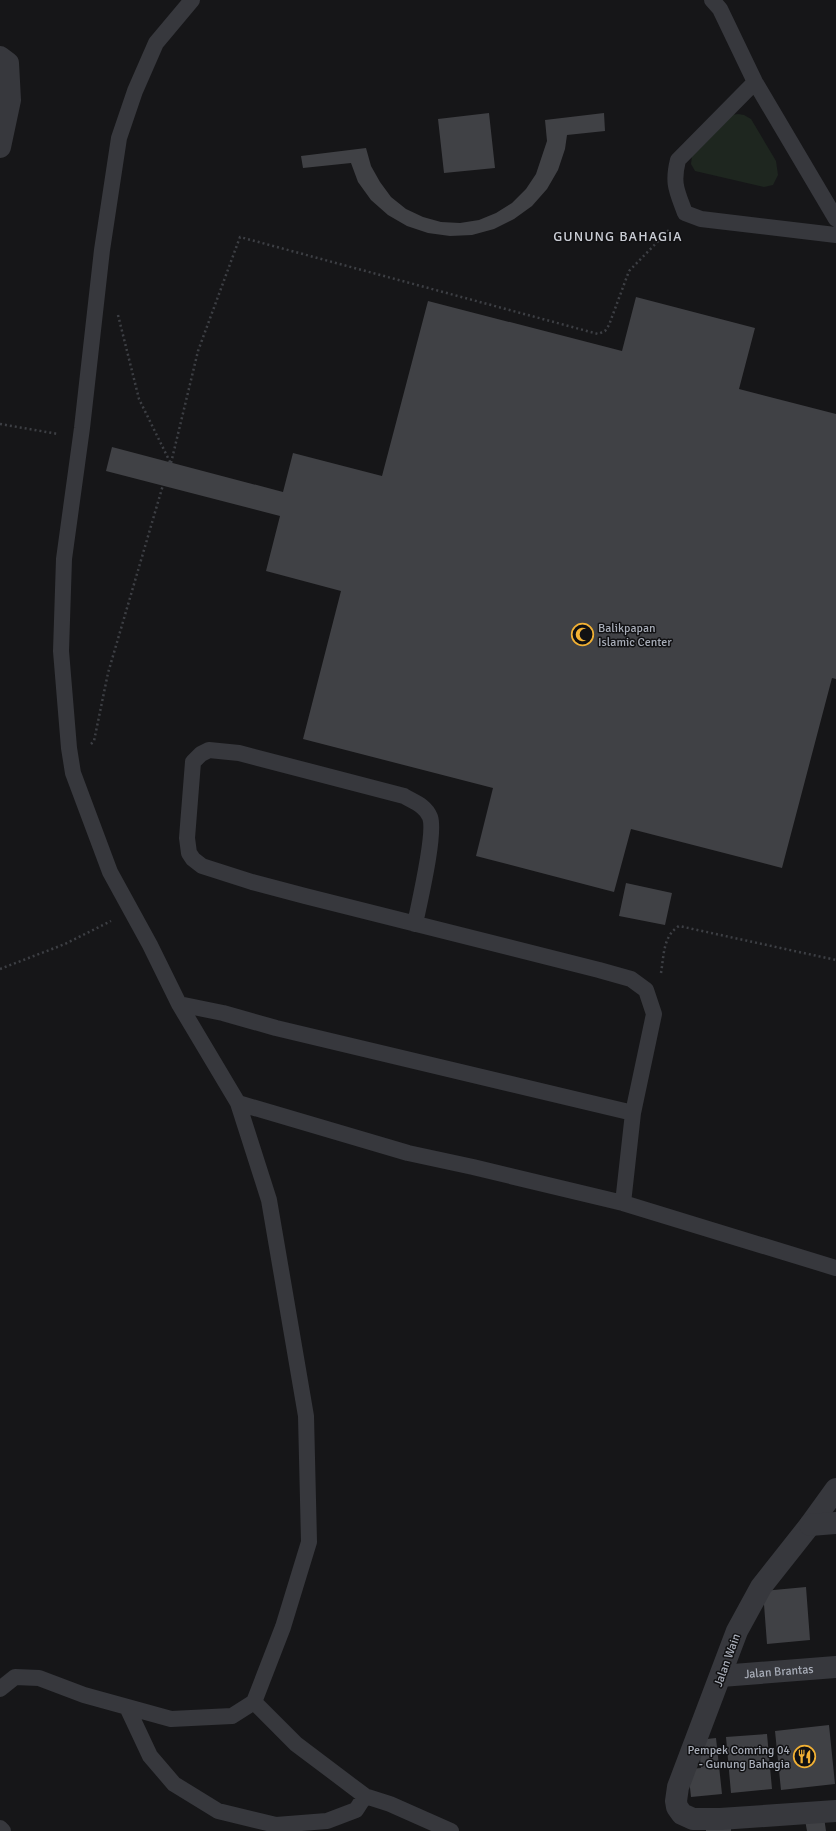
<svg xmlns="http://www.w3.org/2000/svg" width="836" height="1831" font-family="Signika,sans-serif">
<style>
.green{fill:#1e261f}
.building{fill:#404145}
.lines{fill:none;stroke-linecap:round;stroke-linejoin:round}
.path{stroke:#3d3f44;stroke-width:2.5;stroke-dasharray:2 3;stroke-linecap:butt}
.lane{stroke:#37383d;stroke-width:16}
.street{stroke:#37383d;stroke-width:22}
.labels{text-anchor:middle;stroke-width:3;stroke-linejoin:round;paint-order:stroke}
.poi-label{font-size:12px;fill:#a8adb8;stroke:#111113;text-anchor:start}
.street-label{font-size:12px;fill:#a8adb8;stroke:#111113}
.quarter-label{font-size:14px;letter-spacing:1px;fill:#c9ccd4;stroke:#111113}
</style>
<rect width="100%" height="100%" fill="#161618"/>
<path class="green" d="M738,114l6,1 7,4 25,42 2,14 -5,10 -9,2 -69,-16 -4,-7 1,-8 39,-41z"/>
<path class="building" d="M489,113l6,55 -51,5 -6,-54z
M604,113l1,18 -38,4 -2,14 -7,21 -11,19 -15,17 -18,13 -20,10 -22,6 -22,1 -22,-3 -21,-7 -19,-11 -17,-15 -13,-18 -7,-19 -48,5 -2,-12 65,-8 5,18 9,16 11,15 15,12 17,8 18,5 19,1 19,-3 17,-7 16,-10 14,-14 10,-15 11,-33 -2,-21z
M636,297l119,31 -16,61 97,25v265l-4,-1 -50,190 -151,-39 -17,63 -138,-36 17,-68 -190,-49 38,-148 -75,-20 14,-55 -174,-45 6,-24 171,45 10,-39 89,23 46,-175 194,50z
M626,883l46,10 -7,32 -46,-9z
M806,1587l4,53 -43,4 -4,-53z
M829,1725l6,59 -54,6 -6,-59z
M767,1734l5,55 -41,4 -5,-56z
M716,1738l6,56 -31,3 -3,-28 13,-1 -3,-28z
M824,1817l2,14h-19l-2,-11z
M731,1827v4h-25v-1z"/>
<g class="lines">
<path class="path" d="M118,315l21,84 31,63
M0,424l58,10
M171,463l27,-112 42,-114 358,97 7,-3 4,-6 20,-54 41,-42
M91,744l3,-3 14,-68 55,-188
M0,969l65,-25 46,-23
M661,973c3,-18 2,-37 18,-47l157,34"/>
<path class="lane" d="M712,0l8,9 35,73 81,137
M755,82l-77,78c-6,24 -1,31 7,53l16,6 135,16
M415,924c4,-20 21,-91 15,-107 -5,-12 -16,-15 -26,-21l-165,-43 -30,-3 -8,4 -8,8 -6,76 2,15 4,6 9,7 50,16 53,14 294,74 32,9 15,11 8,24 -21,99 -10,90
M179,1004l44,9 53,15 357,85
M238,1103l170,50 65,14 150,36 213,65
M0,1689l15,-12 24,1 45,17 87,24 61,-3 22,-14 29,-75 26,-85 -3,-126 -37,-216 -31,-97 -59,-99 -29,-59 -40,-73 -37,-99 -4,-25 -8,-97 3,-92 18,-131 20,-178 17,-112 16,-47 21,-48 36,-43
M127,1707l23,49 24,28 44,27 58,14 51,-4 29,-11 9,-14 -69,-52 -42,-42
M365,1796l25,8 61,27
M0,1828l3,3"/>
<g class="street">
<path d="M0,57l8,6 2,37 -10,47"/>
<path d="M836,1489l-26,36 -49,62 -24,44 -59,156 -2,14 1,6 5,7 11,5h27l116,-8"/>
<path d="M810,1525l26,-2"/>
<path id="s1" d="M721,1676l115,-9"/>
</g>
</g>
<defs>
<symbol id="mosque-ring" viewBox="-11 -11 22 22"><circle r="9.5" fill="#111113" stroke="#f2b134" stroke-width="1.5"/><path d="M3.5-4.9A6 6 0 1 0 3.5 4.9A5 5 0 1 1 3.5-4.9Z" fill="#f2b134"/></symbol>
<symbol id="restaurant-ring" viewBox="-11 -11 22 22"><circle r="9.5" fill="#111113" stroke="#f2b134" stroke-width="1.5"/><path d="M-5-6h1v4h1v-4h1v4h1v-4h1v5L-1.5 .5V6h-2V.5L-5-1ZM5-6V6H3V1.5H1.5Q1.5-4 5-6Z" fill="#f2b134"/></symbol>
</defs>
<g fill-rule="evenodd">
<use href="#mosque-ring" x="570" y="622" width="25" height="25"/>
<use href="#restaurant-ring" x="792" y="1744" width="25" height="25"/>
</g>
<g class="labels">
<g class="poi-label">
<text x="598" y="632">Balikpapan<tspan x="598" dy="14">Islamic Center</tspan></text>
<text x="790" y="1754" text-anchor="end">Pempek Comring 04<tspan x="790" dy="14">- Gunung Bahagia</tspan></text>
</g>
<g class="street-label">
<text transform="translate(727 1660) rotate(-70)" y="4">Jalan Wain</text>
<text dy="4" stroke="none"><textPath href="#s1" startOffset="58">Jalan Brantas</textPath></text>
</g>
<g class="quarter-label">
<text x="618" y="241">GUNUNG BAHAGIA</text>
</g>
</g>
</svg>
